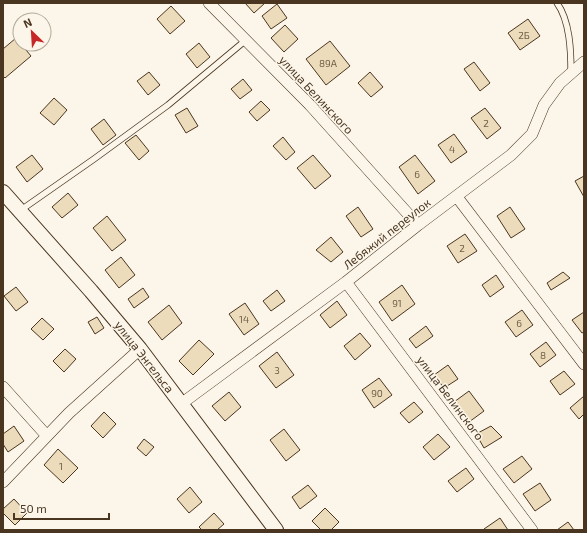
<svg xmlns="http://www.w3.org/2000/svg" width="587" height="533" font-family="'Exo 2',sans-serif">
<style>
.building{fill:#ecdcbc;stroke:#4a3520}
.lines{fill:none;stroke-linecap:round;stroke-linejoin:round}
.service-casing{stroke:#4a3520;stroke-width:7}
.minor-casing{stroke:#4a3520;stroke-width:12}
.tertiary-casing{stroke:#4a3520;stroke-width:16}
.service{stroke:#fbf6e9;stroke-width:5.5}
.minor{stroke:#fbf6e9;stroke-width:11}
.tertiary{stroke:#fbf6e9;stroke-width:14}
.labels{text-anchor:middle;stroke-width:3;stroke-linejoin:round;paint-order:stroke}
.number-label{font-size:10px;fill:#725f47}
.street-label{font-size:12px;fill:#4a3520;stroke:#fbf6e9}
</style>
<rect width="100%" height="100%" fill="#fbf6e9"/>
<path class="building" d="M245,3h20l-11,10z
M277,4l10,14 -16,11 -9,-13z
M171,6l14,15 -15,13 -13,-15z
M528,19l12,17 -20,14 -12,-17z
M285,25l13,14 -14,13 -13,-14z
M16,38l15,18 -26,22 -2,-2v-27z
M330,41l20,25 -24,19 -20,-26z
M199,43l11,14 -13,11 -11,-14z
M474,62l16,21 -10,8 -16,-22z
M149,72l11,13 -12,10 -11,-14z
M370,72l13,15 -12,10 -13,-14z
M243,79l9,11 -12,9 -9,-10z
M54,98l13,12 -13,15 -14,-12z
M261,101l9,9 -13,11 -8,-9z
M187,108l11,18 -12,7 -11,-18z
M485,108l16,20 -14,11 -16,-21z
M104,119l12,16 -13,10 -12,-16z
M454,134l13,18 -16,11 -13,-18z
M136,135l13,16 -10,9 -14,-17z
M283,137l12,15 -9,8 -13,-14z
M32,155l11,14 -16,13 -11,-15z
M313,155l18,21 -16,13 -18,-21z
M415,155l20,26 -17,13 -19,-27z
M584,176v21l-9,-16z
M68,193l10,12 -16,13 -10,-11z
M358,207l15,22 -12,8 -15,-21z
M510,207l15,22 -14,9 -14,-22z
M107,216l19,24 -14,11 -19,-23z
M465,234l12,17 -19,12 -11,-17z
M331,237l12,15 -12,10 -15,-12z
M121,257l14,18 -16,13 -14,-18z
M563,272l7,6 -19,12 -4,-7z
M496,275l8,12 -14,10 -8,-12z
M402,285l13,19 -23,17 -13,-19z
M16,287l12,15 -12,9 -12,-15z
M143,288l6,9 -15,11 -6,-9z
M277,290l8,11 -14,10 -8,-10z
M337,301l10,14 -17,13 -10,-13z
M245,303l14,21 -15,11 -15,-21z
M169,305l13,18 -20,17 -14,-18z
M522,310l11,15 -17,12 -11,-15z
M584,312v20l-2,1 -10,-13z
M97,317l7,11 -9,6 -7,-12z
M42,318l12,11 -11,11 -12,-11z
M426,326l7,10 -17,12 -7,-9z
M360,333l11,13 -16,14 -11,-14z
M199,340l15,14 -21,21 -14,-14z
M546,342l10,13 -16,12 -10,-13z
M65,349l11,10 -12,13 -11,-11z
M277,352l17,23 -18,13 -17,-22z
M448,365l10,14 -14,9 -10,-13z
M564,371l11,13 -15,11 -10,-14z
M379,378l13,17 -18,13 -12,-18z
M469,391l15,20 -15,11 -15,-20z
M229,392l12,15 -16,14 -13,-15z
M584,396v18l-5,5 -9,-11z
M414,402l9,10 -14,11 -9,-10z
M104,412l12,12 -13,14 -12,-12z
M14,426l10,15 -16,11 -5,-8v-10z
M491,426l11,11 -18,11 -8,-14z
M284,429l16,21 -14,11 -16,-21z
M438,434l12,13 -16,13 -11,-13z
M144,439l10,8 -8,9 -9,-8z
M58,449l20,19 -15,15 -19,-18z
M522,456l10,13 -18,14 -11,-14z
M466,468l8,11 -17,13 -9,-11z
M540,483l11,17 -16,11 -12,-17z
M308,485l9,11 -17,13 -8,-12z
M190,487l12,15 -13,11 -12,-14z
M14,499l13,14 -12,12 -12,-12v-4z
M325,508l14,14 -8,8h-10l-9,-9z
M214,513l10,11 -7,6h-15l-3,-3z
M500,518l8,12h-23l-1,-1z
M568,522l6,8h-17z"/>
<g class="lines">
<defs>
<path id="service" d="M557,3c13,18 14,48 14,70
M21,210l73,-51 74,-54 78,-65"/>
<path id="minor" d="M209,3l101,102 108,120
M457,197l127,167
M346,282l186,248
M3,387l44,49
M181,404l165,-122 72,-57 93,-70 21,-21 12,-29 16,-22 24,-21
M3,482l66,-69 71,-64"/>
<path id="tertiary" d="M3,192l88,99 49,58 136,181"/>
</defs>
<use href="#service" class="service-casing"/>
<use href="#minor" class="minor-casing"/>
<use href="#tertiary" class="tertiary-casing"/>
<use href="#service" class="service"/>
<use href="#minor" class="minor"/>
<use href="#tertiary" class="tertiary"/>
</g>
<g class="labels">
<g class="number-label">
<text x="524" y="39">2Б</text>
<text x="328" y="67">89А</text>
<text x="486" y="127">2</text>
<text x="452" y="153">4</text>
<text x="417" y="178">6</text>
<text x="462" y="252">2</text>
<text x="397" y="307">91</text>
<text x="244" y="323">14</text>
<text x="519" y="327">6</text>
<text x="543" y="359">8</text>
<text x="277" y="374">3</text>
<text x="377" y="397">90</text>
<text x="61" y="470">1</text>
</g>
<g class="street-label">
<text transform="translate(316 95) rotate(47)" y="4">улица Белинского</text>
<text transform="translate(387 234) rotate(-38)" y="4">Лебяжий переулок</text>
<text transform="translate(144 357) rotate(52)" y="4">улица Энгельса</text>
<text transform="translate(450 398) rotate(53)" y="4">улица Белинского</text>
</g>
</g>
<rect width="587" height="533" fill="none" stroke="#4a3520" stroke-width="8"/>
<g transform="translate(32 32) rotate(335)"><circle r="19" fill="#fbf6e9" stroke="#b4a999"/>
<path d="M0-3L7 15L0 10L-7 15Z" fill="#c62828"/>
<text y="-6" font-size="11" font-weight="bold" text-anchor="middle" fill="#4a3520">N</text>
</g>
<path d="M14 513v6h95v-6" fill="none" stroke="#4a3520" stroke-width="2"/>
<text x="20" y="513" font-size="12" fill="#4a3520" stroke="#fbf6e9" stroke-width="3" paint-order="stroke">50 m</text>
</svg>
